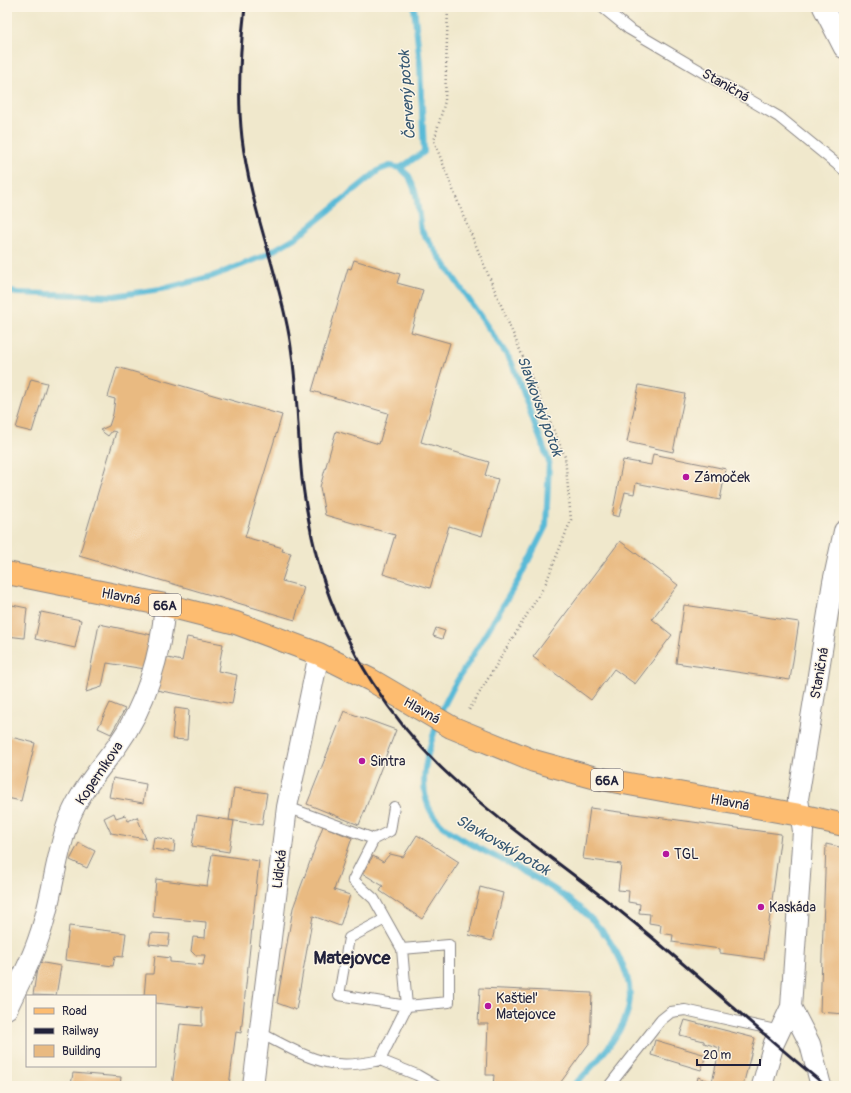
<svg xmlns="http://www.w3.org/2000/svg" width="851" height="1093" font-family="Pangolin,sans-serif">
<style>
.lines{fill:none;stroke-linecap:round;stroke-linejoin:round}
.stream{stroke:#59bad7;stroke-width:6}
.building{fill:#e9ba81}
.service-casing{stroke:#898584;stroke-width:12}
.minor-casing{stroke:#898584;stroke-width:22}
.primary-casing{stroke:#898584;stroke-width:24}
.path{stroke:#898584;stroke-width:2.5;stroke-dasharray:1 3;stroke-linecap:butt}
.service{stroke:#fff;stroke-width:10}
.minor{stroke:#fff;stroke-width:20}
.primary{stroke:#fdbc70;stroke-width:22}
.rail{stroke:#22223b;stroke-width:3}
.poi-dot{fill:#b5179e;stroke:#fcf5e5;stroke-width:1.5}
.labels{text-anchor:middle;stroke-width:3;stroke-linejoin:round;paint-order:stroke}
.shield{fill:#fcf5e5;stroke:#63616e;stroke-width:1}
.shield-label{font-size:13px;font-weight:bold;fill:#22223b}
.street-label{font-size:14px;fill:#22223b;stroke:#fcf5e5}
.poi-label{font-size:14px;fill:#22223b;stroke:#fcf5e5;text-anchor:start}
.water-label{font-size:15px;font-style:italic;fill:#355772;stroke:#fcf5e5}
.district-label{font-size:18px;font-weight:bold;fill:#22223b;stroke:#fcf5e5}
</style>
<rect width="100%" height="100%" fill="#fcf5e5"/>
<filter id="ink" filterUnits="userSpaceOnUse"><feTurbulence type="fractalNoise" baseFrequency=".025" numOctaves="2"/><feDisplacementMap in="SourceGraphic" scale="8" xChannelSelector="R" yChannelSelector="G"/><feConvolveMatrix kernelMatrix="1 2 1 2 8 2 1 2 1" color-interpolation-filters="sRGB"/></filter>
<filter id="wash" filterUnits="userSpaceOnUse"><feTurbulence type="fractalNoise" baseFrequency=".012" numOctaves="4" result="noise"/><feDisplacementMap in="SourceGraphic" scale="16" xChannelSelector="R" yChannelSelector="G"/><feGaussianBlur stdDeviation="0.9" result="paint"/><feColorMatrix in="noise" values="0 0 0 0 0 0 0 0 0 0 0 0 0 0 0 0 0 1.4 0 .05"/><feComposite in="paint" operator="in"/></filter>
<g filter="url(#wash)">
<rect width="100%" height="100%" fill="#f0e8cc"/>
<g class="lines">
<path class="stream" d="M400,168l24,-16 -4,-88 -6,-57
M7,291l10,2 97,3 53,-8 46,-12 49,-19 36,-21 81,-66 11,-4 10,2 9,8 7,18 5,36 90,131 38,101 -3,64 -27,53 -65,107 -15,29
M437,724c-9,27 -22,64 -4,91 13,20 59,39 81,51 24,13 49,27 69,45 24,21 52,61 46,94 -4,27 -37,64 -57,81"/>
</g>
<g id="blocks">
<path class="building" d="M354,260l46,14 -3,9 26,7 -12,42 39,11 -29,99 68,20 -4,13 13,4 -16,57 -33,-10 -19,62 -47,-14 12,-39 -70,-20 -5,-28 16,-56 43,13 9,-31 -76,-22 36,-123 3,1z
M117,367l165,48 -37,122 38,11 -1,3 9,2 -9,28 22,6 -9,33 -216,-64 37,-124 -4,-1 -4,5 -8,-6 9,-4 4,-12 2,-15 -7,-2z
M31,379l16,4 -15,49 -16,-4z
M639,385l46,9 -12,58 -46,-10z
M653,454l73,15 -6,31 -84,-17 -2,11 -9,-2 -6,25 -7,-2 11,-55 28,5z
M620,541l58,44 -26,34 20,16 -37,49 -21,-15 -23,31 -58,-43z
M7,604l20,4 -3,30 -17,-2z
M684,605l115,17 -9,58 -114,-17z
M41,612l40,8 -6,28 -40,-9z
M99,624l53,11 -7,34 -38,-6 -5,24 -16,5z
M436,628l9,3 -3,8 -9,-3z
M187,637l36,7 -5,27 19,4 -5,29 -76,-14 7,-33 19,4z
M110,703l15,6 -14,25 -13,-6z
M175,708l14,2 -2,30 -15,-1z
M344,711l52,19 -37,95 -52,-21z
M7,736l28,7 -14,58 -14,-3z
M113,778l33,6 -3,19 -34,-6z
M234,788l33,5 -5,32 -33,-5z
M590,808l191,26 -17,125 -44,-6v-4l-48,-7 1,-7 -13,-2 1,-8 -12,-2 1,-9 -11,-1 1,-9 -12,-2 1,-11 -11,-1 3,-26 -38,-5z
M114,813l2,5 9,-3 3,6 9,-4 9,22 -35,-6 -7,-15z
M197,815l37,6 -5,31 -37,-6z
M323,826l29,12 -18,52 16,5 -10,31 -27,-10 -17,94 -19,-7 16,-95z
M417,835l42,27 -37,57 -42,-28 3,-5 -21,-13 11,-17 10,6 7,-8 13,3z
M154,837l21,4 -1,11 -22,-3z
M79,843l16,8 -8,17 -17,-8z
M826,844l18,4v166l-24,-2z
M212,854l47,7 -18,172 -5,-1 -7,54h-57l8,-62 22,2v-18l-47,-5v-7h-11l2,-22h7l2,-18 15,2v4l33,3 2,-10h-10l-4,-4 2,-14 12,1 1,-16 -53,-5 3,-38 51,7z
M480,887l23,6 -11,48 -23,-6z
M69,926l57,7 -3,24 -8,-1 -2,10 -48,-6z
M151,933l19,1 -2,12 -19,-2z
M38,962l23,4 -5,30 -23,-1z
M480,988l112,5 -2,49 -32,44h-65l1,-11h-8l2,-51h-10z
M685,1020l70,18 -12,48h-47l2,-9 14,5 8,-34 -16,-5v-2l-24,-6z
M655,1040l51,15 -5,15 -50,-15z
M843,1056h1v17h-2z
M73,1073l48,4 -1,9 -49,-1z"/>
</g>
</g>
<g filter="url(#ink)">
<use href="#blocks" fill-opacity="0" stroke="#898584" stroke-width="1"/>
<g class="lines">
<defs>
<path id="service" d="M602,7l27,22 150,88 65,53
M374,839l16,-8 4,-24
M385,919l-36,19 -10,57 68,11 42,-4v-57l-47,4
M258,1032c25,12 51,29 79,32 14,2 29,-1 43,-4l27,-54 -5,-57 -28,-50 -21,-19 21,-41 -87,-32
M380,1060l37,15 19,11
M609,1086l52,-66 10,-8 14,-2 95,21"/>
<path id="minor" d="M823,7l21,41
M791,1007l19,37 11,42
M7,1009c11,-24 24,-47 32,-72 14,-39 16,-82 31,-120 11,-27 30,-48 47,-71 29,-40 44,-92 48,-141
M253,1086l34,-279 32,-153
M762,1086l12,-43 17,-36 12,-176 -5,-32 35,-217 11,-51"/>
<path id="primary" d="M7,573l158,32 71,18 83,31 52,26 80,47 83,34 62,17 204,37 44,10"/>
</defs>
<use href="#service" class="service-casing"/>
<use href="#minor" class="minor-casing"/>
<use href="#primary" class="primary-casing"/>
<path class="path" d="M448,7l-3,94 -11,40 27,69 104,247 6,63 -26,65 -76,125"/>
<use href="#service" class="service"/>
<use href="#minor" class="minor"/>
<use href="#primary" class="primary"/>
<path class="rail" d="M245,7c-5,43 -8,87 -3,131 8,67 35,131 47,197 9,48 8,96 13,144 4,30 10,61 18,90 24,79 71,153 131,208 55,51 118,92 175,139 68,55 132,115 200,170"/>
</g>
</g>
<g class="poi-dot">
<circle cx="686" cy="477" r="4"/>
<circle cx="362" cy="761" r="4"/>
<circle cx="666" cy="854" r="4"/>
<circle cx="761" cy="907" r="4"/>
<circle cx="488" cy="1006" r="4"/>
</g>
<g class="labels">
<g class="shield">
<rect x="149" y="594" width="32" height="22" rx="3"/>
<rect x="591" y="769" width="32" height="22" rx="3"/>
</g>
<g class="shield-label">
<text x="165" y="610">66A</text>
<text x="607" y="785">66A</text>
</g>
<g class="street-label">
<text transform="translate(726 85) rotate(30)" y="5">Staničná</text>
<text transform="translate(121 596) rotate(11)" y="5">Hlavná</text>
<text transform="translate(819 673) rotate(-80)" y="5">Staničná</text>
<text transform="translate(422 710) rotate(30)" y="5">Hlavná</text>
<text transform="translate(99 773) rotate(-56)" y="5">Koperníkova</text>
<text transform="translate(730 802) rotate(10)" y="5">Hlavná</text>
<text transform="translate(279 869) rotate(-83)" y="5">Lidická</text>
</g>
<g class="poi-label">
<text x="694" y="482">Zámoček</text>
<text x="370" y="766">Sintra</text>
<text x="674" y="859">TGL</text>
<text x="769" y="912">Kaskáda</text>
<text x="496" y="1003">Kaštieľ<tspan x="496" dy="16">Matejovce</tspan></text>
</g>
<g class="water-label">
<text transform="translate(407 95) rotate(-94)" y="5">Červený potok</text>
<text transform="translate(540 406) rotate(70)" y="5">Slavkovský potok</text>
<text transform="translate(503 845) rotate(30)" y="5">Slavkovský potok</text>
</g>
<g class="district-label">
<text x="352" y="964">Matejovce</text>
</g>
</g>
<rect width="851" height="1093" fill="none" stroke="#fcf5e5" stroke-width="24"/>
<rect x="26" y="995" width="130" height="72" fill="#fcf5e5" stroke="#a5a1a1"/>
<rect x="34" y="1008" width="20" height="6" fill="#fdbc70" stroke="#a5a1a1"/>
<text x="62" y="1015" font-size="12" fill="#22223b">Road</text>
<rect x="34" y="1028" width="20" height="6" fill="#22223b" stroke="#a5a1a1"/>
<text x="62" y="1035" font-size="12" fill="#22223b">Railway</text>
<rect x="34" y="1045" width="20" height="12" fill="#e9ba81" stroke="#a5a1a1"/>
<text x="62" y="1055" font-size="12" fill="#22223b">Building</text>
<path d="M697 1059v6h63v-6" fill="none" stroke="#22223b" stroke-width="2"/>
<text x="703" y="1059" font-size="12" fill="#22223b" stroke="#fcf5e5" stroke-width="3" paint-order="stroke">20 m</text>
</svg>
